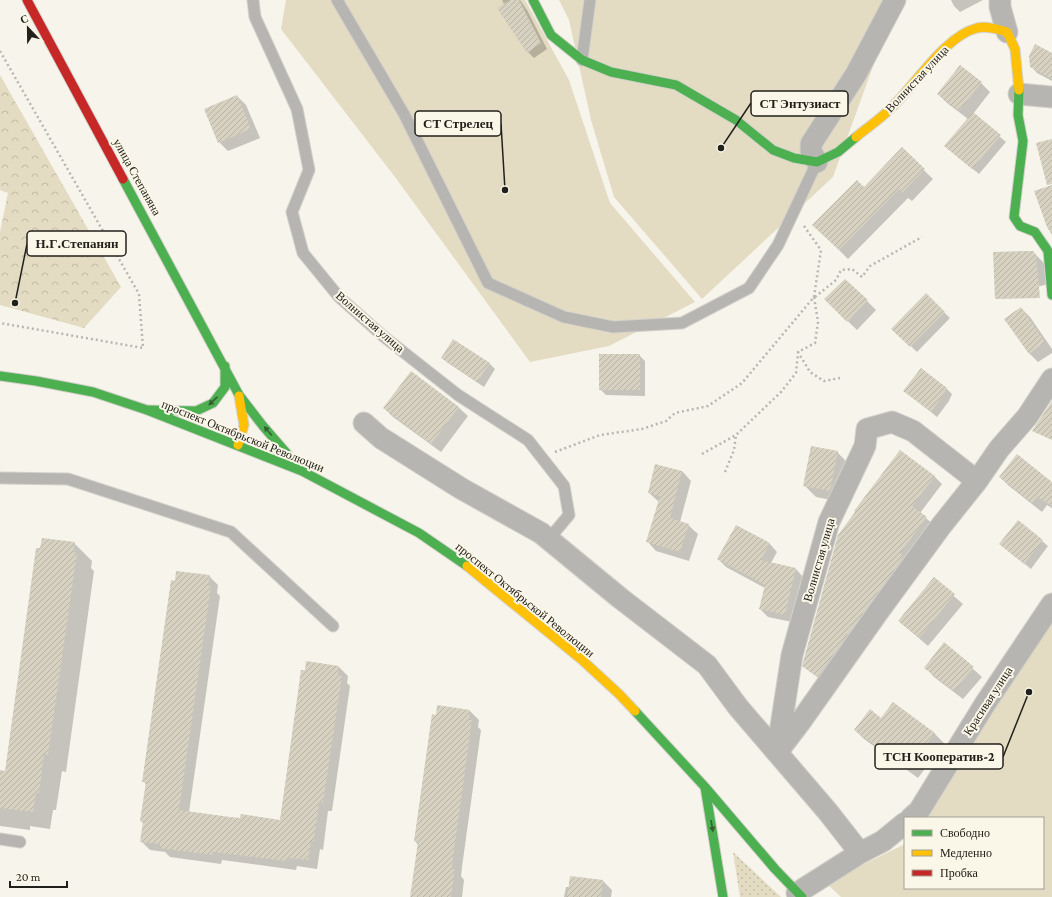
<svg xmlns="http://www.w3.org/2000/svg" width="1052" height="897" font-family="'Crimson Pro',serif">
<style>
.grass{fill:url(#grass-dots)}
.park{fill:url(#park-crowns)}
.garden{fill:#e3dbc2}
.shadow{fill:#0003}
.building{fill:url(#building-hatch)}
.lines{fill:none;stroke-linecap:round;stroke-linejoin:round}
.lane-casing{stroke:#d4d1cb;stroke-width:13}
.street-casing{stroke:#d4d1cb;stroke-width:23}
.fast-casing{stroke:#d4d1cb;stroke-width:11}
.slow-casing{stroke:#d4d1cb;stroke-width:11}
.jam-casing{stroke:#d4d1cb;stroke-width:11}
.path{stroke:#b7b6b2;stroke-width:2.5;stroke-dasharray:2 3;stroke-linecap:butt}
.lane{stroke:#b6b5b1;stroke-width:11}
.street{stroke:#b6b5b1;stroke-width:21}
.fast{stroke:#4caf50;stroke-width:9}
.slow{stroke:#ffc107;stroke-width:9}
.jam{stroke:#c62828;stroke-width:9}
.oneway{fill:#356033}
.labels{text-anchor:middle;stroke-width:4;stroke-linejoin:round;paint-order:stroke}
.street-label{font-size:12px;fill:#22201b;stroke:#fbf7e8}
.leader{fill:none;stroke:#22201b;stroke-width:1.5}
.callout-dot{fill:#22201b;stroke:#fbf7e8;stroke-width:1.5}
.callout{fill:#fbf7e8;stroke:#22201b;stroke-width:1.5}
.callout-label{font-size:13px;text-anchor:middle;font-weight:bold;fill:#22201b}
</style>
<defs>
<pattern id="grass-dots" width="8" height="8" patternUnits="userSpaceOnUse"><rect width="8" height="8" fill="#e3dbc2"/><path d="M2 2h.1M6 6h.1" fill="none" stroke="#c2bca6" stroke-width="1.8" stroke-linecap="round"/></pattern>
<pattern id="park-crowns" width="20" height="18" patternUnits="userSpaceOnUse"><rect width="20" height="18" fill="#e3dbc2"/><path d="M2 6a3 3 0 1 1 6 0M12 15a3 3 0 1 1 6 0" fill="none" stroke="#c2bca6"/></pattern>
<pattern id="building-hatch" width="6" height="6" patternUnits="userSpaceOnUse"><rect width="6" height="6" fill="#d6d1c1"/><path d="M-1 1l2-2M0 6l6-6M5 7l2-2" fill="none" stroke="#b7b3a5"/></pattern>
</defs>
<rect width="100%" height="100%" fill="#f7f4ec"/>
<path class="grass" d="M733,852l48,45h-41z"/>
<path class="park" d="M0,75l121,212 -37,41 -84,-23v-73l8,-39 -8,-3z"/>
<path class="garden" d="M286,0h239l44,80 41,123 85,99 -86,44 -79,16 -135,-185 -114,-148z
M559,0h338l-64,177 -131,122 -88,-102 -23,-77 -22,-100z
M1052,622v275h-211l-15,-14 79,-39v44h138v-70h-118l33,-56z"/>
<path class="shadow" d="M502,0h18l7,10 20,39 -13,9 -6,-6z
M951,0h32l-23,12 -6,-6z
M1052,54v27l-15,-8 -6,-7z
M981,83l9,9 -17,22 33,28 -27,32 -27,-22 16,-33 -21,-16 -9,-9z
M237,96l9,9 14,33 -32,13 -9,-9z
M902,149l31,30 -21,22 -4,-3 -60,61 -34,-34 50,-36z
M1033,252l12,12 4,20 -42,10z
M926,295l24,23 -33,34 -24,-23z
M825,299l42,2 9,9 -19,20z
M1021,308l9,9 22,32v4l-14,9 -9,-9z
M639,355l6,6v35l-39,-1 -6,-6z
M442,358l47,5 6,6 -11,18 -36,-24z
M946,388l6,6 -3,7 -12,16 -26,-21z
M458,407l10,9 -27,36 -48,-35 -9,-9z
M837,452l12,12 -8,38 -25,-5 -12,-12z
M682,471l9,10 -11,41 8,3 10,9 -9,27 -33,-10 -9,-10 12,-39 -10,-9z
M934,476l8,8 -22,29 14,12 -109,159 -21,-19 52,-153z
M1000,477l52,6v25l-5,-3 -5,7 -33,-26z
M736,526l34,18 7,8 -6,11 25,6 7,8 -11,45 -24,-5 -8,-8 5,-21 -39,-21 -8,-8z
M1042,541l6,5 -17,23 -31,-25z
M74,543l18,18 -1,7 3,3 -28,201 -4,-1 -6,39h-3l-3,19 -20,-3v4l-30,-4v-55l5,1z
M209,576l9,9 -1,8 3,3 -31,216 41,6 50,3 59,-154 9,9 -1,7 3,3 -18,125h-4l-5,39 -3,-1 -3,20 -20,-3 -1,4 -74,-10 -1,4 -51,-7 -5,-5 -15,-2 -9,-9 3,-17 -3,-3 5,-37 -3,-3z
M934,579l29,25 -35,42 -29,-25z
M944,643l38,34 -19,22 -29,-22 -9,-10z
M893,704l42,30 9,9 -26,35 -54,-39 -9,-9 27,-11z
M470,711l9,9 -1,7 3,3 -19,137 -1,9 3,4 -2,17h-51l7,-52 -3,-4 21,-125z
M571,877l32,4 9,9 -1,7h-47l2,-10h3z"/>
<path class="building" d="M510,0h9l22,43 -14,10 -30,-45z
M1035,44l17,9v26l-22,-12 -1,-11z
M960,65l22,17 -23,29 -22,-17z
M237,95l14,34 -33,14 -14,-34z
M973,112l28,23 -29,34 -28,-23z
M1052,139v45l-5,1 -11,-42z
M902,147l23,22 -23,24 -3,-4 -60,61 -27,-25 45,-45 7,7z
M1052,185v50l-5,-8 -13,-36z
M1024,251h9l3,4 4,43 -45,1 -2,-47z
M845,279l23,21 -21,22 -23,-23z
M926,293l19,19 -35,35 -19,-18z
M1021,307l24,35 -16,12 -25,-35z
M453,339l37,24 -13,19 -36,-24z
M599,354h41v36h-41z
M921,368l26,20 -4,7 -12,17 -28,-21z
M411,371l48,36 -28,37 -48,-36z
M1052,401v39l-20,-9z
M811,446l27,5 -8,40 -27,-5z
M900,450l35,26 -23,30 15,11 -27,36 4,3 -87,121 -15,-11 36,-131 17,-23 -1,-1z
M1017,454l35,28v24l-15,-9 -5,6 -33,-26z
M655,464l27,7 -12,47 19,6 -9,28 -34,-10 14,-46 -12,-3z
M1018,520l25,20 -19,24 -25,-20z
M736,525l34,18 -9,17 35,8 -11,47 -26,-6 6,-24 -48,-26z
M42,538l33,4 -2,10 4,1 -29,202 -4,-1 -5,39h-3l-3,19 -33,-4v-38l5,1 31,-223h4z
M176,571l34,4 -2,11h3l-32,224 51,7 10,1 1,-4 39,6 21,-150h4l1,-9 33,5 -1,10h4l-19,127 -4,-1 -5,39h-3l-3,19 -20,-2 -1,3 -74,-9 -1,3 -52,-7v-4l-20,-2 3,-20 -3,-1 6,-39h-4l29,-202 4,1z
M934,577l21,17 -36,44 -21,-17z
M944,642l30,25 -20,24 -30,-23z
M893,702l42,31 -26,37 -55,-40 16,-21 11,9z
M437,705l33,5 -1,10h3l-19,138 -1,11 3,1 -4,27h-41l8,-55 -4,-1 18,-127 4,1z
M570,876l33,4 -2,17h-34z"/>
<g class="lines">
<defs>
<path id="lane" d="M253,0l2,17 42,92 12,61 -17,42 11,41 36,44 44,39 75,59 70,45 36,46 5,29 -21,25
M337,0l67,114 84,169 76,34 49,10 69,-4 67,-35 29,-43 39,-83
M582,60l8,-60
M0,478l68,1 163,53 102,94
M0,839l20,3"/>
<path id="street" d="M1000,0v7l7,25
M1019,94l33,3
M817,162l-6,-11v-7l45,-70 39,-74
M364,423l17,15 81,51 79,44 79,65 87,67 31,42 90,105 32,41
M779,750l22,-29 77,-109 63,-86 36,-45 22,-32 28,-32 25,-38
M777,752l15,-97 37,-133 36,-76 2,-17 25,-7 21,9 64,50
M911,818l8,-7 66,-107 67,-100
M797,893l63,-40 23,-12 22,-18"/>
<path id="fast" d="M533,0l18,35 31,25 29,12 65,13 60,35 37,30 21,8 23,4 21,-10 18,-15
M1019,90l-1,25 5,26 -9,76 6,9 15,6 13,19 4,44
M123,179l116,216 24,31 39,45
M0,376l36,5 57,11 54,18 155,61 117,62 48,33
M149,410l47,1 17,-8 12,-16v-21
M635,711l70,76 70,82 27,28
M705,787l18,110"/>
<path id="slow" d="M856,137c12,-10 26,-19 37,-31 23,-22 52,-70 84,-78 10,-2 20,1 30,4l8,17 4,41
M238,445l6,-20 -5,-29
M467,566l114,93 38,35 16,17"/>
<path id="jam" d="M27,0l96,179"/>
</defs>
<use href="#lane" class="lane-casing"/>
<use href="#street" class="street-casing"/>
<use href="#fast" class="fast-casing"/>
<use href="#slow" class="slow-casing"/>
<use href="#jam" class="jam-casing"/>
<path class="path" d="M0,51l139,243 4,54 -143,-25
M804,226l17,24 -7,47
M815,297l21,-17 5,-10 11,-1 10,8 8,-11 52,-29
M555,452l45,-17 42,-6 24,-8 9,-8 33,-7 34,-23 72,-86 4,25 -3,21 -17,9 12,20 14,9 16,-3
M702,454l34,-19
M725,472l9,-22 2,-15 45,-43 15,-19 2,-20"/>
<use href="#lane" class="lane"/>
<use href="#street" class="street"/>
<use href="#fast" class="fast"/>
<use href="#slow" class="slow"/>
<use href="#jam" class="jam"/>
</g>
<defs><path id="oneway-solid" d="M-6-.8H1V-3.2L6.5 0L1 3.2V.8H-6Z"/></defs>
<g class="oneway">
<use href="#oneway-solid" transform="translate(213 401) rotate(137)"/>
<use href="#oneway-solid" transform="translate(268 431) rotate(-130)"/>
<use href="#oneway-solid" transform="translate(712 826) rotate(80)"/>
</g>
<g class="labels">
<g class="street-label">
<text transform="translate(917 79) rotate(-47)" y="4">Волнистая улица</text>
<text transform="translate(137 177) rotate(61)" y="4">улица Степаняна</text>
<text transform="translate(370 322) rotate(41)" y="4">Волнистая улица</text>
<text transform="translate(243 436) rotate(22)" y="4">проспект Октябрьской Революции</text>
<text transform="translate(819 560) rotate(-74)" y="4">Волнистая улица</text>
<text transform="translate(525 600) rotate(39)" y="4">проспект Октябрьской Революции</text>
<text transform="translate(988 701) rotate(-57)" y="4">Красивая улица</text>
</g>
</g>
<path class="leader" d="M721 148L751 103M505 190L501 124M15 303L27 244M1029 692L1003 757"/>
<g class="callout-dot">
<circle cx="721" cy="148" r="4"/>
<circle cx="505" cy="190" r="4"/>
<circle cx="15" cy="303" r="4"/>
<circle cx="1029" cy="692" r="4"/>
</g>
<g class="callout">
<rect x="751" y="91" width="97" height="25" rx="4"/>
<rect x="415" y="111" width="86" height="25" rx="4"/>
<rect x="27" y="231" width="99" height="25" rx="4"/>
<rect x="875" y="744" width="128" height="25" rx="4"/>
</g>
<g class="callout-label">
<text x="800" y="108">СТ Энтузиаст</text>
<text x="458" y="128">СТ Стрелец</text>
<text x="77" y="248">Н.Г.Степанян</text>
<text x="939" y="761">ТСН Кооператив-2</text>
</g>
<rect x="904" y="817" width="140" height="72" fill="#fbf7e8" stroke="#a4a196"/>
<rect x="912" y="830" width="20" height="6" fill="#4caf50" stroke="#a4a196"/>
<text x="940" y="837" font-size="12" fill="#22201b">Свободно</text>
<rect x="912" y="850" width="20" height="6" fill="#ffc107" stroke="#a4a196"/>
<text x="940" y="857" font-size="12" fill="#22201b">Медленно</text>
<rect x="912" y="870" width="20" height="6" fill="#c62828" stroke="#a4a196"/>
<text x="940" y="877" font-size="12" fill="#22201b">Пробка</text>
<g transform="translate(28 28) rotate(338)" stroke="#fbf7e8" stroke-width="3" paint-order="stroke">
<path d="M0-3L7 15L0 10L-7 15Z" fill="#22201b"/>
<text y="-6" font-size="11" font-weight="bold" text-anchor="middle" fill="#22201b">С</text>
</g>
<path d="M10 881v6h57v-6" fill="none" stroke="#22201b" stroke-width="2"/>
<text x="16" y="881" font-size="12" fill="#22201b" stroke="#fbf7e8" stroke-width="3" paint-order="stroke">20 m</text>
</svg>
